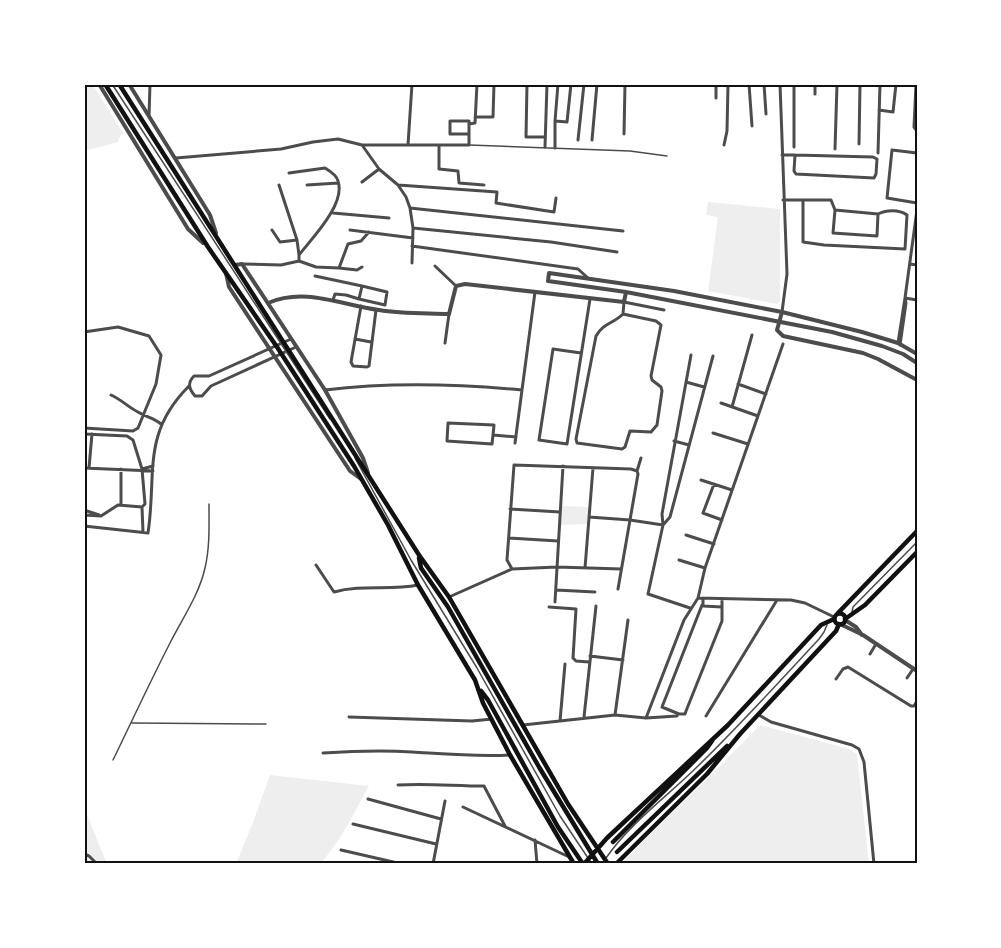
<svg xmlns="http://www.w3.org/2000/svg" width="1001" height="948" font-family="Bitter,serif">
<style>
.green{fill:#eee}
.lines{fill:none;stroke-linecap:round;stroke-linejoin:round}
.service{stroke:#4c4c4c;stroke-width:1.5}
.minor{stroke:#4c4c4c;stroke-width:3}
.tertiary{stroke:#4c4c4c;stroke-width:4}
.primary{stroke:#111;stroke-width:4.5}
.neatline{fill:none;stroke:#111;stroke-width:2}
</style>
<rect width="100%" height="100%" fill="#fff"/>
<path class="green" d="M84,84h8l32,50 -4,2 -2,6 -34,9z
M708,202l72,7v91l-2,4 -70,-13 10,-74 -12,-2z
M562,506l27,1 -1,17 -27,1z
M760,725l89,24 8,5 12,110h-249l99,-97z
M84,755l3,3 -2,52 22,54h-23z
M270,775l99,11 -27,49 -19,26h-13l-7,3h-67l16,-39z"/>
<g class="lines">
<path class="service" d="M112,84l218,335
M469,145l161,6 37,5
M355,458l56,102 66,108 83,148 32,48
M852,612l1,-5 64,-65
M132,723l134,1
M113,760c19,-39 37,-78 57,-117 12,-24 29,-48 35,-75 5,-21 4,-43 4,-64
M606,858c25,-36 63,-63 93,-93 42,-41 81,-84 120,-126l5,-7 3,-7"/>
<path class="minor" d="M527,84l-1,53h19
M749,84l3,42
M764,84l2,30
M780,84l7,190 -5,38
M794,84v63
M916,84l-2,43 3,4
M815,94v-10
M716,98v-14
M879,110l14,2 3,-28
M149,116l1,-32
M475,117h18l1,-33
M555,121l3,-37
M468,134h-18v-13h19v3
M624,134l1,-50
M578,140l6,-56
M592,140l5,-56
M859,144l1,-60
M362,145l17,24 19,16 8,12 4,11 3,20 -1,35
M408,145l4,-61
M439,145v24l19,2 1,12 25,2
M724,145l3,-14 1,-47
M545,147l2,-63
M555,148v-27l12,1 4,-38
M835,149l2,-65
M878,153l2,-69
M917,153l-25,-3 -5,48 30,5
M782,155h13l78,2 4,2 -1,15 -2,4 -78,-4 -2,-3 1,-16
M176,158l105,-9 32,-7 25,-3 24,6h107v-21l6,-1 2,-39
M362,182l17,-13
M279,185l18,55 2,15
M307,185l31,-2
M398,185l99,7 -1,11 58,9 2,-14
M783,200h48l4,10 43,4 -1,22 -44,-3 2,-23
M803,200v42l21,3 81,4 2,-34c-8,-6 -21,-5 -29,-1
M410,208l213,23
M917,210l-12,88 12,2
M333,213l56,5
M413,228l138,14 66,10
M272,230l8,12 17,-2
M350,230l63,8
M412,246l166,23 10,9
M299,261l17,6 23,1 9,-24 13,-3 8,-9
M242,264l39,1 18,-4v-6c13,-17 47,-51 39,-74 -1,-5 -8,-10 -13,-13l-36,5
M910,264l7,1
M435,266l21,20
M339,268l18,2 5,-3
M315,276l47,10 -3,13 -13,-4 -11,-1 -2,6
M359,299l26,6 2,-13 -25,-6
M361,306l-10,56 2,4 14,1 2,-1 7,-56
M623,314l33,7 5,4 -10,51 1,4 9,7 1,4 -5,34 -6,7 -21,-1 -5,16 -3,2 -45,-6 -1,-4 20,-103c7,-13 17,-12 27,-22z
M623,314l1,-12 40,8
M84,332l34,-5 31,9 12,19 -5,29 -18,44 -5,3 -49,-3
M291,339l-82,37h-15c-7,7 -5,13 1,20h7l9,-10 85,-39
M355,339l16,3
M445,343l4,-29
M898,343l7,-45 1,5 -6,42
M581,353l-28,-4 -14,91 28,4 23,-145
M686,382l18,5
M738,384l28,10
M325,390c65,-8 132,-6 197,0l13,-98
M111,395c11,5 17,12 27,17 8,5 16,6 23,12
M721,403l37,13
M732,407l20,-72
M713,433l35,11
M84,434l43,2 6,4 9,29 3,35 -3,3 -24,-2 -17,11 -17,-1
M493,435l-1,9 -45,-3 1,-18 46,2 -1,10 23,2
M674,441l15,4
M515,443l7,-53
M84,468l69,3
M89,468l3,-34
M121,469v36
M142,469l11,-3
M637,471l4,-13
M701,480l31,10
M714,484l-11,29 19,7
M142,507l1,25
M510,509l50,3
M84,510l15,5
M589,517l41,3 33,5
M663,525l7,-8 43,-161
M84,526l64,7c9,-59 -7,-99 41,-147
M686,535l28,9
M509,538l49,3
M679,560l26,8
M316,565l18,27c28,-8 56,-1 84,-7
M585,568l8,-100
M512,569l-5,-9 7,-95 117,4 6,2 1,3 -20,115
M556,590l39,2
M449,597l63,-28 45,-2 64,2
M698,598l93,2 14,3 29,14
M703,598v8l19,1
M555,602l8,-136
M702,605l-40,102 17,7h6l1,-3 36,-90v-22
M549,607l27,2 -3,49 3,3 13,1
M690,608l-42,-14 15,-69 -1,-11 29,-159
M870,654l6,-10
M590,656l33,4
M907,678l6,-9
M836,679l7,-10 5,-2 63,39h3l3,-5
M615,715l13,-95
M759,715l12,7 81,23 7,4 5,13 10,102
M706,716l71,-116
M349,717l123,4 20,-2
M584,717l12,-111
M646,718l38,-98 14,-22 7,-30 78,-224
M560,721l5,-57
M523,725l92,-10 31,3 31,-2
M323,753c30,-2 60,-3 89,-1 33,2 65,5 98,3
M398,785c28,-2 57,1 86,1l21,40
M368,799l73,20
M463,807l104,49
M353,824l83,20
M535,840l2,24
M341,850l61,14
M84,854l5,2 8,8
M433,864l12,-63"/>
<path class="tertiary" d="M99,84l89,145 15,14
M129,84l81,131 6,18
M235,265l7,-1 83,126 38,68 5,15
M226,273l3,14 121,184 11,8
M268,303c37,-16 73,2 111,7 23,4 47,3 70,4l7,-28 9,-2 159,18 2,-10
M782,312l-5,18 6,6 80,17 15,6 39,21
M917,354l-19,-11 -36,-11 -80,-20 -108,-21 -125,-18 -1,8 78,11 206,40 50,14 21,8 14,9
M845,620l11,7 6,8
M840,624l23,11 54,36"/>
<path class="primary" d="M105,84l103,163 69,100 77,119 34,59 30,60 57,95 8,23 27,52 64,109
M119,84l300,471 30,42 119,207 40,60
M419,558l2,10 27,39 91,160 59,97
M838,613l79,-82
M834.5 619a5.5 5.5 0 1 1 11 0a5.5 5.5 0 1 1-11 0Z
M845,619l20,-14 52,-53
M481,691l7,9 70,127 25,37
M613,842l94,-94 5,-7
M617,852l110,-106
M584,864l23,-26 121,-113 93,-100 13,-6
M616,864l91,-90 33,-40 96,-103 3,-7"/>
</g>
<rect width="1001" height="948" fill="none" stroke="#ffffff" stroke-width="171"/>
<rect x="86" y="86" width="830" height="776" class="neatline"/>
</svg>
